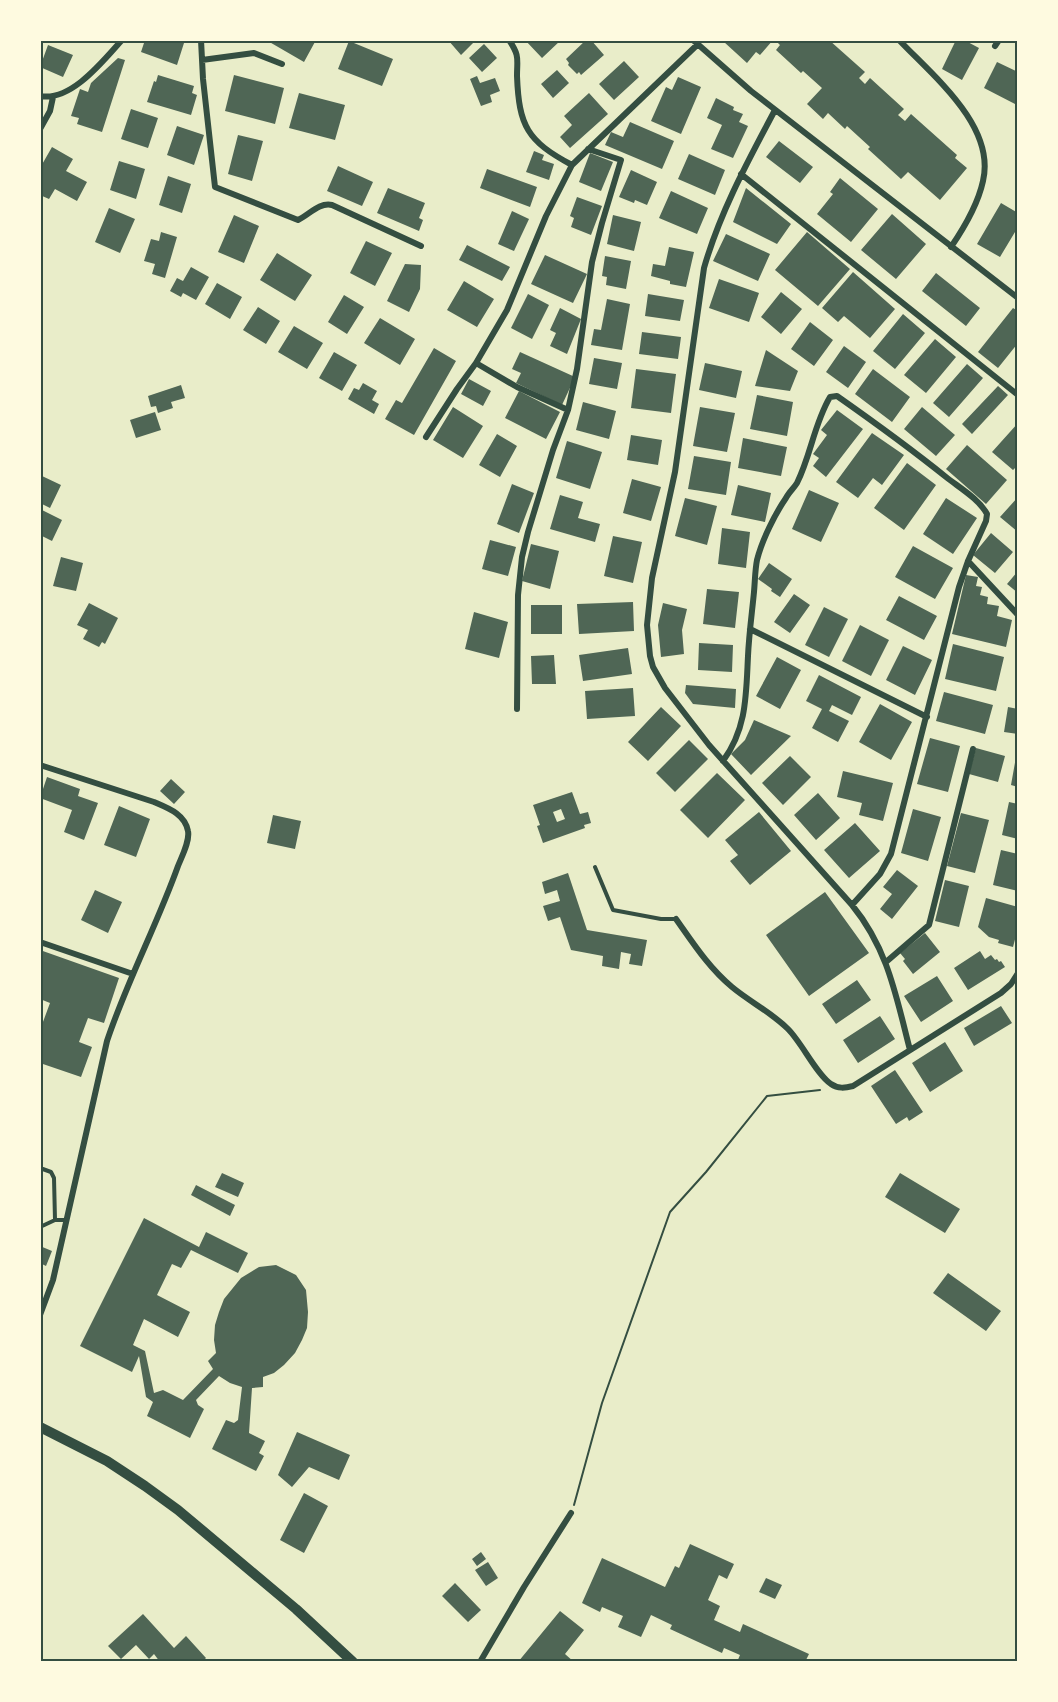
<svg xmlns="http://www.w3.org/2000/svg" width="1058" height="1702" font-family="'Nunito Sans',sans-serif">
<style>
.building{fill:#4f6655;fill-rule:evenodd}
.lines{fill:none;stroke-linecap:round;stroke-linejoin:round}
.path{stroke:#344e41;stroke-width:2}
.service{stroke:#344e41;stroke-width:4}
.minor{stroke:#344e41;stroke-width:6}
.secondary{stroke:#344e41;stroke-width:10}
.neatline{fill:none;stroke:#344e41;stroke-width:2}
</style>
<rect width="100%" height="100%" fill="#e9edc9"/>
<path class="building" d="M145,40h31l8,3 -7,22 -36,-13z
M266,40h50l-12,22z
M448,40h28l-15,15z
M525,40h36l-19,18z
M586,40h5l13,15 -23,20 -2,-3 -2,2 -9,-9 1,-2 -3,-4z
M725,40h48l-13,15 -4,-3 -9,11 -23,-21z
M775,40h54l36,32 -6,6 6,6 5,-6 34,31 -6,6 7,6 6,-7 46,41 -2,3 12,10 -27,32 -32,-28 -7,7 -33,-30 2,-2 -23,-21 -2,3 -17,-16 -5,6 -16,-15 15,-16 -19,-17 -2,2 -25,-23 4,-5z
M956,40h8l15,8 -17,32 -20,-11z
M349,41l44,18 -11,27 -44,-17z
M484,44l13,14 -15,14 -13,-14z
M48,45l25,10 -10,22 -23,-10z
M118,58l7,2 -23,72 -25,-8 2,-6 -8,-2 9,-27 8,3 3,-9z
M624,61l15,16 -25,23 -15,-16z
M997,62l21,10v27l-3,5 -31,-16z
M557,70l12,13 -16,15 -12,-14z
M158,75l36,11 -2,7 5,2 -6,20 -44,-13 7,-21 2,1z
M234,75l50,13 -9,36 -50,-13z
M477,76l3,7 15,-5 5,13 -10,4 2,7 -11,4 -11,-27z
M678,77l23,10 -20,47 -30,-13 15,-34 6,3z
M299,93l46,12 -10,35 -46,-12z
M589,93l19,21 -38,34 -10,-11 12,-12 -8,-9z
M716,98l18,9 -1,3 10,4 -4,8 9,4 -15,32 -22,-9 11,-24 -15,-7z
M131,109l27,9 -10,30 -27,-9z
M630,122l44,19 -12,28 -57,-24 6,-13 12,5z
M177,126l27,9 -10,30 -27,-10z
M238,135l25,6 -11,40 -24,-7z
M779,141l34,26 -13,16 -34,-26z
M52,147l21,12 -7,12 21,11 -10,19 -22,-12 -6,10 -9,-4v-27z
M534,151l10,4 -2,5 12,4 -5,16 -23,-8z
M590,153l23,9 -12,29 -22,-9z
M689,154l36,16 -10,25 -37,-16z
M119,161l26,8 -9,30 -26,-9z
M338,166l35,16 -11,24 -35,-15z
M487,169l50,18 -7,20 -50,-19z
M631,170l26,12 -10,23 -12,-5 -1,3 -15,-6z
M168,176l23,8 -9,29 -23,-8z
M840,178l38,31 -27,33 -34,-28 16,-20 -3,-2z
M388,188l37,15 -6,15 4,2 -4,11 -42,-18z
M746,188l45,36 -14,20 -44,-22z
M671,191l37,17 -11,26 -38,-16z
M577,197l25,9 -11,29 -20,-8 3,-9 -4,-2z
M1001,203l17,10v14l-18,30 -23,-13z
M109,208l26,11 -15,34 -25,-11z
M512,211l17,8 -15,32 -16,-7z
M892,214l34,30 -30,35 -35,-29z
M234,215l25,11 -15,37 -26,-11z
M613,215l28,7 -7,29 -27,-7z
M161,232l16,5 -12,41 -13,-4 3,-10 -11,-3 7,-22 8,2z
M807,232l43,37 -32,37 -43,-36z
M726,234l44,20 -12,27 -45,-20z
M366,241l26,12 -17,33 -25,-13z
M467,245l43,22 -8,14 -43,-21z
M669,247l25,5 -8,35 -16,-3v-3l-19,-5 2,-12 12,2z
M277,253l35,22 -17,26 -35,-21z
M545,255l42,19 -14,29 -42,-19z
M605,256l26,5 -5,28 -20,-4 1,-8 -5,-1z
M405,264l16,1 -1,24 -11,23 -22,-11z
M191,267l18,10 -13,23 -13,-7 -2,4 -11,-6 7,-13 6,3z
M853,272l42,37 -25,29 -26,-22 -6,6 -16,-14z
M936,273l44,35 -14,18 -44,-35z
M719,279l40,14 -10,29 -40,-14z
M464,281l30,18 -17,28 -30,-17z
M217,283l25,14 -12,22 -25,-15z
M781,292l21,17 -21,25 -20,-17z
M528,294l21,11 -17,34 -21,-11z
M648,294l36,6 -4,21 -35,-5z
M344,295l20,12 -17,27 -19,-12z
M607,299l23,5 -8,46 -31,-5 3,-16 7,1z
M258,307l22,14 -14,23 -23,-14z
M560,308l21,11 -14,35 -17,-8 6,-13 -6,-3z
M1013,308l5,3v32l-20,25 -20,-16z
M903,314l22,19 -30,36 -22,-18z
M380,318l35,21 -15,26 -36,-22z
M810,322l23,18 -19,26 -23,-17z
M294,326l29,17 -16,26 -29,-17z
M642,332l39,5 -3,22 -39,-5z
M935,339l21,18 -30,36 -22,-18z
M844,346l22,16 -18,26 -22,-16z
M434,348l22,13 -42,74 -29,-16 11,-19 6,3z
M766,350l32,21 -8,20 -35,-5z
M334,352l23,13 -15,26 -23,-13z
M520,352l55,25 -13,28 -46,-22 5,-10 -9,-4z
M594,358l28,5 -5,26 -28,-5z
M705,363l37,8 -6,27 -37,-8z
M967,364l16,14 -34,39 -16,-14z
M636,369l40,5 -5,39 -40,-5z
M873,369l37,28 -18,25 -37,-28z
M469,379l22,12 -8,15 -22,-12z
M363,383l14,8 -5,9 7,4 -5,10 -26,-15 6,-11 5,2z
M181,385l4,13 -14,4 2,6 -15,5 -2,-7 -5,1 -3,-11z
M998,386l10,9 -36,39 -10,-10z
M519,391l41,21 -14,27 -41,-21z
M757,395l36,7 -6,34 -37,-7z
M583,402l33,9 -7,28 -33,-9z
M453,407l30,19 -20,32 -30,-18z
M700,407l35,6 -8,39 -34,-6z
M922,407l33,28 -19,21 -32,-27z
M837,410l26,19 -37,48 -13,-11 6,-8 -6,-4 14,-19 -6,-5z
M155,412l6,18 -25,8 -6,-18z
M1018,423v42l-5,5 -21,-18z
M872,433l32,22 -22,30 -9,-7 -15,20 -22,-16z
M497,434l20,12 -17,31 -21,-12z
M631,435l31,5 -4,25 -31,-5z
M743,438l44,9 -6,29 -43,-8z
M567,441l35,11 -12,37 -34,-11z
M967,445l40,35 -21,24 -40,-35z
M694,456l37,6 -5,33 -38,-6z
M907,463l29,22 -32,45 -30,-22z
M42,476l19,9 -11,23 -10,-5v-24z
M632,479l29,8 -10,34 -28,-8z
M512,484l22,9 -15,40 -22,-9z
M738,485l33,8 -6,29 -34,-7z
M809,490l30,13 -18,39 -29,-13z
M560,495l23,7 -5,16 22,6 -5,18 -45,-13z
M1018,497v35l-18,-15z
M685,498l32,8 -10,39 -32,-9z
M946,498l31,20 -24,36 -30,-20z
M40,509l22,11 -10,21 -12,-6z
M722,528l28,4 -4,36 -28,-4z
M991,533l22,19 -18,21 -22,-18z
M613,536l29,6 -9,41 -29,-7z
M490,540l26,7 -8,29 -26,-7z
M531,544l28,7 -9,38 -28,-8z
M913,546l40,22 -18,31 -40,-22z
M61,557l22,6 -7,28 -23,-5z
M769,563l23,16 -12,18 -9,-6 1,-2 -14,-10z
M1018,571v22l-11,-9z
M966,575l12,2 -2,9 6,1 -2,8 8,2 -1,7 12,2 -2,10 15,4 -6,27 -54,-13z
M707,589l32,3 -4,36 -32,-4z
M794,594l16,11 -20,28 -16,-11z
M899,596l38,20 -13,24 -38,-20z
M633,602l1,29 -55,3 -2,-30z
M89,603l29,15 -13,26 -3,-2 -3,5 -16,-8 5,-9 -11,-5z
M663,603l24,6 -5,21 2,24 -23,3 -3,-32z
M531,605h31v29h-31z
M824,607l24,12 -19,38 -24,-12z
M474,612l34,10 -9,36 -34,-9z
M860,625l29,15 -18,36 -29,-15z
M699,643l34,2 -1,27 -34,-2z
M953,644l51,13 -8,34 -51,-12z
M903,646l29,14 -17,35 -29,-15z
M628,648l4,26 -49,7 -4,-26z
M554,655l2,29h-24l-1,-28z
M777,657l24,13 -21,39 -24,-13z
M819,675l42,22 -9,18 -20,-10 -3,6 20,10 -11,21 -26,-14 10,-19 -16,-8z
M686,685l50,4 -1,19 -42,-4 -8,-11z
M633,688l2,28 -48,3 -2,-28z
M944,692l49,13 -8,29 -49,-13z
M880,704l32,18 -21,38 -32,-18z
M661,707l20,19 -33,35 -20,-19z
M1008,707l10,2v25l-14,-2z
M754,720l37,16 -40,39 -20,-21 14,-14z
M930,738l30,8 -12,46 -31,-8z
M689,740l19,19 -33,33 -19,-19z
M976,748l29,8 -7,26 -29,-8z
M790,756l21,21 -28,28 -21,-22z
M1016,757h2v30l-7,-2z
M843,771l50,12 -10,38 -24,-6 3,-12 -25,-6z
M717,773l28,27 -37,38 -28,-28z
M47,777l33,12 -2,7 20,7 -14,37 -20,-8 8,-22 -32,-12z
M171,779l14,13 -11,12 -14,-13z
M572,792l8,22 8,-2 3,11 -7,2 1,3 -42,15 -6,-17 3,-1 -7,-20zM561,809l4,10 -8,3 -4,-10z
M818,793l22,25 -24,22 -22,-25z
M1009,802l9,2v35l-16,-4z
M119,806l31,13 -14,38 -32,-12z
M913,809l28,8 -13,44 -27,-8z
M759,812l32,39 -41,34 -20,-24 8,-6 -13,-15z
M961,813l28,7 -14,53 -28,-7z
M273,815l28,6 -6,28 -28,-6z
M855,823l25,28 -31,27 -25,-28z
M1001,850l17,4v37l-25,-6z
M897,870l21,16 -26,33 -12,-10 12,-15 -9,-7z
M568,873l19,57 60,10 -5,26 -13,-2 2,-10 -10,-2 -2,17 -17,-3 1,-10 -32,-6 -11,-33 -12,4 -5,-15 17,-5 -3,-11 -12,4 -3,-12z
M945,880l24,6 -10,41 -24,-6z
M95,890l27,12 -14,31 -27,-13z
M825,892l44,61 -60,43 -43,-61z
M986,898l32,9v21l-5,19 -15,-4 1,-3 -10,-3 -11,-10z
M925,933l15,19 -27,22 -10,-13 2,-2 -5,-6z
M40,950l79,28 -15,45 -16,-5 -9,24 13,5 -11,30 -41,-14v-33l10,-27 -10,-4z
M980,951l5,8 6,-4 4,5 2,-1 2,3 2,-1 4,6 -37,23 -14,-22z
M937,976l16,25 -32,21 -17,-26z
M857,980l14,20 -35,24 -14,-20z
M1001,1006l11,17 -38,23 -10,-18z
M880,1016l15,23 -37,24 -15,-23z
M945,1042l18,29 -33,21 -18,-29z
M895,1070l28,42 -14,9 -2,-4 -11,7 -25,-38z
M222,1173l22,10 -6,14 -23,-10z
M900,1173l60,36 -15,24 -60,-36z
M196,1185l39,20 -5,11 -39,-21z
M144,1218l55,29 7,-15 42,21 -10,20 -47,-23 -10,18 -9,-4 -15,31 33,17 -12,25 -34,-18 -11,26 12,6 9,42 9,-3 20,10 30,-31 -5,-8 8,-8 -2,-13 1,-15 4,-13 5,-13 17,-21 18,-11 17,-2 20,10 10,15 2,22 -1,16 -5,12 -7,13 -11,12 -10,8 -11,4v10l-11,1 -3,45 16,8 -6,12 5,3 -8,15 -44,-22 14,-29 8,3 4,-3 4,-33 -12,-4 -11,-7 -23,24 2,5 6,4 -14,29 -43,-22 6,-14 -7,-5 -7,-41 -7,16 -52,-26z
M40,1246l12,5 -6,15 -6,-3z
M948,1273l53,38 -15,20 -53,-38z
M297,1432l53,23 -11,25 -30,-13 -17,20 -14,-12z
M304,1493l24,13 -24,47 -24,-13z
M690,1544l44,20 -7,15 -8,-4 -11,25 12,6 -6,14 26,12 3,-8 66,30 -4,8 -9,-3 -1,3h-58l3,-7 -16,-7 -2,5 -52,-24 2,-4 -21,-10 -10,22 -23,-10 5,-11 -21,-9 -2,5 -18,-9 20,-45 63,29 10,-21 4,2z
M481,1552l5,7 -9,7 -5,-7z
M488,1562l10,16 -12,8 -11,-16z
M766,1578l16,7 -7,14 -16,-7z
M455,1583l26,27 -13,12 -26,-26z
M560,1611l24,19 -19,24 9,8h-56z
M143,1614l31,34 12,-12 20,22 -4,4h-42l-6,-8 -5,5 -13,-14 -15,14 -13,-13z"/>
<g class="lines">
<path class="path" d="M574,1505l28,-102 68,-191 36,-40 61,-76 53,-6"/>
<path class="service" d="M595,867l18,43 48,9h15
M40,1168l11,4 3,6 1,42
M40,1227l15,-7h11"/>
<path class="minor" d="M201,40l2,39 12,108 83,33c11,-5 21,-18 34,-15l89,41
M509,40c11,16 8,19 8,36 2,50 10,65 55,89
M693,40l58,51 267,207
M899,40c34,36 97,86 84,141 -5,23 -19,47 -32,66
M995,46l4,-6
M202,60l52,-7 28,11
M40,96c31,6 63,-35 82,-56
M775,110c-27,51 -55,102 -71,158l-29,204 -23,106 -5,47 3,31 3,11 12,21 44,57 143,160c36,44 44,91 58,145
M40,129l10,-18 3,-14
M741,174l277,221
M476,363l41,24 51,23
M426,437l31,-48 19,-26 31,-53 39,-94 26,-51 125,-120
M968,561l50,54
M750,629l177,88
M517,709l1,-114 4,-38 6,-25 25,-82 15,-40 9,-41 15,-107 10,-39 19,-63 -33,-11
M723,761c24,-33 23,-66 25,-105 1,-22 4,-43 6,-64 1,-11 1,-22 3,-32 5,-20 18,-46 29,-62 3,-6 8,-10 11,-15 14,-28 17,-59 33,-86l7,-1c37,26 73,52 109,81 14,11 33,22 41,37l-1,7 -18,40 -9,26 -68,267 -11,20 -28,31
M40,765l114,37c14,6 31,12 34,29 2,10 -6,25 -10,35 -21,59 -51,115 -71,175l-54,239 -13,35
M676,919c17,24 33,49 56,68 18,15 39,25 56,42 14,14 29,46 43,55 7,5 14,4 22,2l148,-93 10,-9 7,-11
M40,942l93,32
M886,962l43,-37 44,-176
M480,1662l44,-75 47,-74"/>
<path class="secondary" d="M40,1427l67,34 38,25 33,24 118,99 57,53"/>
</g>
<rect width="1058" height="1702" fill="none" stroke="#fefae0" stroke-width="84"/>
<rect x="42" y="42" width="974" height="1618" class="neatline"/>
</svg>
